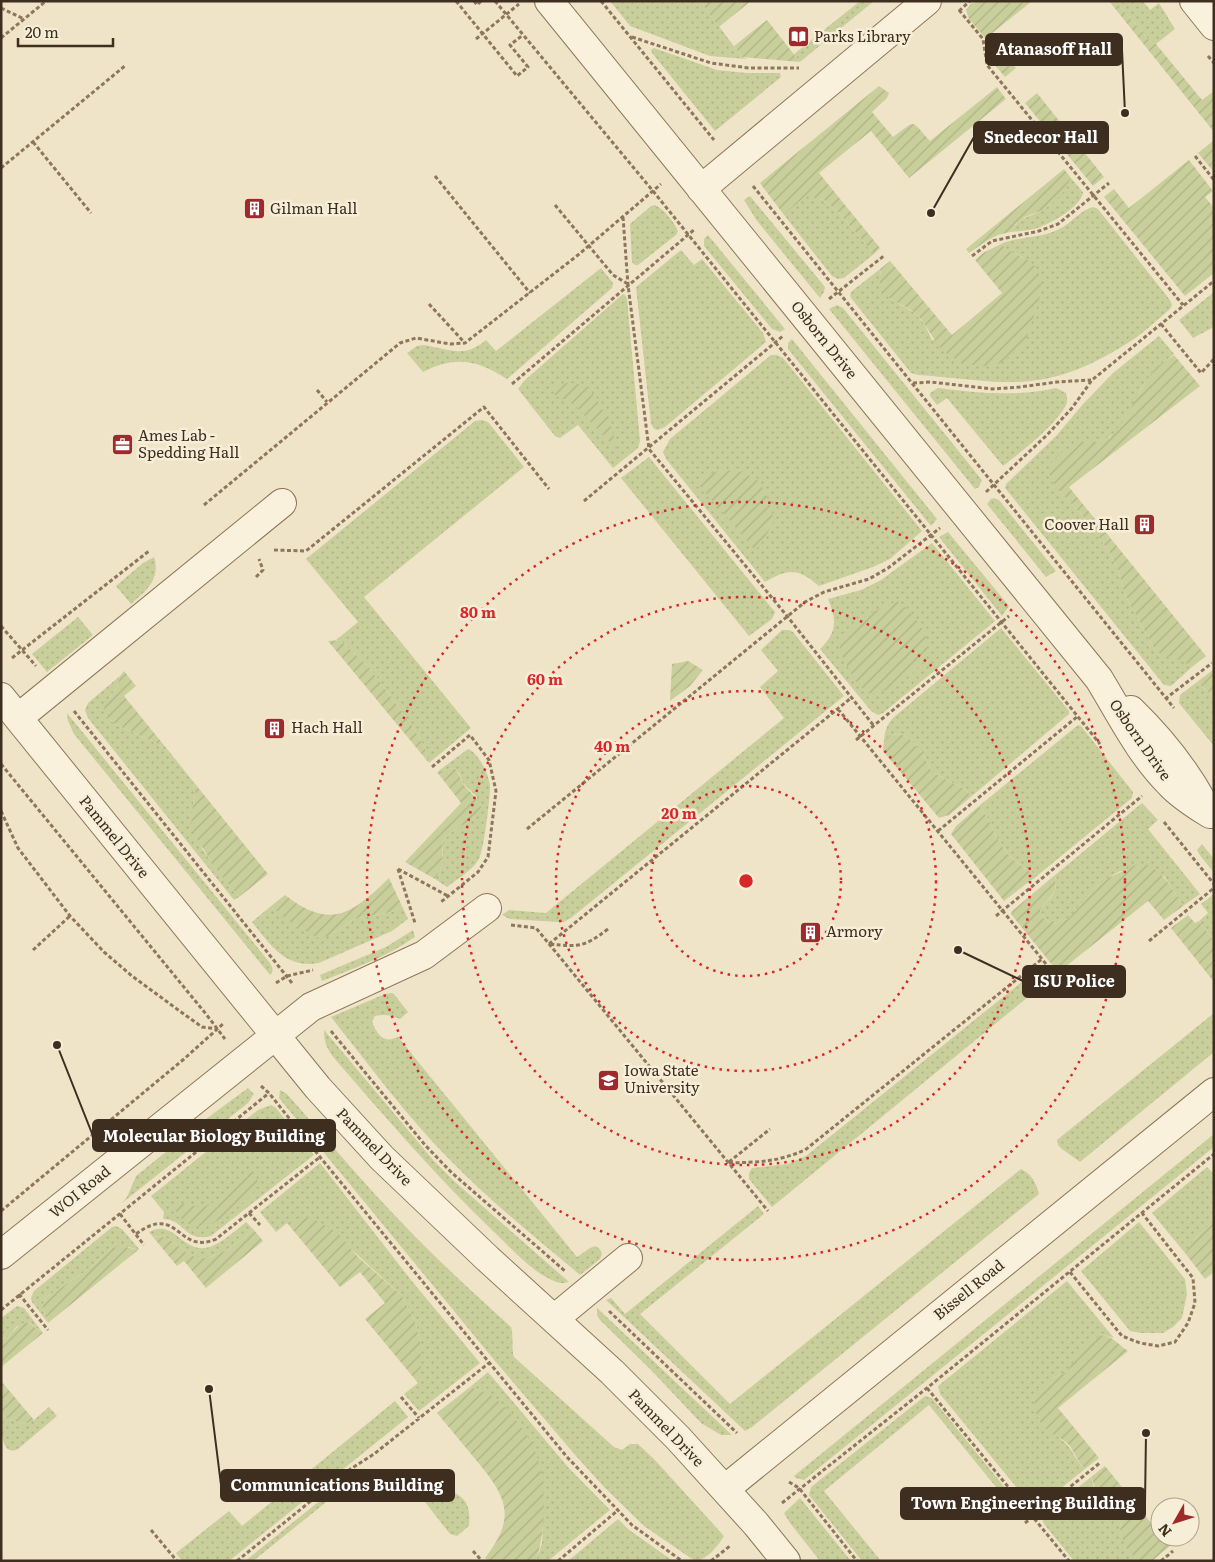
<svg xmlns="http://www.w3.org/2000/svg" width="1215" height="1562" font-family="Literata,serif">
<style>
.grass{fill:url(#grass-dots)}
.garden{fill:url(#garden-furrows)}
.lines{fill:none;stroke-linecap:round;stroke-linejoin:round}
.minor-casing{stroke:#8d765c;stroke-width:30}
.path{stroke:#8d765c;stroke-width:3;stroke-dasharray:4 2.5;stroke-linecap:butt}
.minor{stroke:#faf1dc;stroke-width:28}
.ring{fill:none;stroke:#d62828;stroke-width:2.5;stroke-dasharray:2.5 5}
.labels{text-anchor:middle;stroke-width:5;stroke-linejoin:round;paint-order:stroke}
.poi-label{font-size:15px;fill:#3d2e20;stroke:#f7eed8;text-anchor:start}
.street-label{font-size:15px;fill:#3d2e20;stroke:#f7eed8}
.centre{fill:#d62828;stroke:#f7eed8;stroke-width:2.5}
.ring-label{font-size:15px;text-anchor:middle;font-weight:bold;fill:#d62828;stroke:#f7eed8;stroke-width:5;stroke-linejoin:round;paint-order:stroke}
.leader{fill:none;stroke:#3d2e20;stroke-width:2}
.callout-dot{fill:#3d2e20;stroke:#f7eed8;stroke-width:2}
.callout{fill:#3d2e20;stroke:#3d2e20;stroke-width:2}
.callout-label{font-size:16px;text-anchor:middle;font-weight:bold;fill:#fff}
</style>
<defs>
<pattern id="grass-dots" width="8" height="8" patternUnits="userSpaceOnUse" patternTransform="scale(1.25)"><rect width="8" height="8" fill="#c9cf9b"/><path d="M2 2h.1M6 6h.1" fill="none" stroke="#aeb285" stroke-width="1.8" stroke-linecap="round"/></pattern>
<pattern id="garden-furrows" width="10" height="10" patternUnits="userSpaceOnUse" patternTransform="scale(1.25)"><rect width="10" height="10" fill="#c9cf9b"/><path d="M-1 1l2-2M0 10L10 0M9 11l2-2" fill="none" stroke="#aeb285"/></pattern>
</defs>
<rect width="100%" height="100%" fill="#f0e4c8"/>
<path class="grass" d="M610,1h90l42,56 5,2 -37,-3 -80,-30z
M860,1h14l-74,61 -6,-8z
M1118,1h25l7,9 9,-7 16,26 -19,15 -7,-4 -31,-36z
M654,48l63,22 30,3h33l1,4 -66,54 -63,-78 -1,-3z
M1071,178l12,14c-1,15 -36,34 -49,37 -8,2 -16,2 -24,3 13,-17 16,-13 32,-22 12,-6 23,-20 29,-32z
M805,195l19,5 16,14 34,40 -30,24 -6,1 -6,-3 -48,-61z
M750,196l75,91 -1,5 -4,6 -63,-77 -13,-21z
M655,205c9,4 19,17 23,26l-2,4 -38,30h-3l-3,-3 -2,-38 21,-18z
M1093,207l5,2 72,91 2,5 -2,4c-13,11 -25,23 -39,32 -34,22 -72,40 -113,41 -33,1 -67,-5 -100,-7l-7,-2 -60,-75 -1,-4 2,-3 28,-22v15l9,14 26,15 10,12 7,15h93l5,-15 -7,-68 -15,-6 -7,-7c21,-9 39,-4 62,-17 10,-6 18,-17 30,-20z
M708,235l77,94 -5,3 -8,-3 -68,-83v-7z
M681,250l13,15 8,-6 61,74 3,9 -101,85 -7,3 -4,-1 -3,-5 -15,-137z
M601,268l12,15 -1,5 -105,91c-29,-19 -52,-24 -84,-7l-16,-19 10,-7 7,-1c25,4 40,14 62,-5l10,11z
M1214,292v35l-21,11 -14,-18z
M623,294l2,1 2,4 13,142 -2,7 -25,20 -35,-43 -18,13 -5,-2 -37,-47 7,-9z
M837,305l6,3 139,172 -3,7 -4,2 -146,-180z
M1159,336l15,18c-9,8 -19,14 -26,24 -15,21 -23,59 -52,64 -5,1 -11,0 -16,0l-22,48 23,24 28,37 9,19 7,25 30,55 29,11 8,6 -21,19 -7,-1 -159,-197 1,-4 50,-48 28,-33 29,-30z
M792,339l145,180 -6,7 -143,-177v-6z
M771,355h6l6,3 139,173 -32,28 -17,8 -54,19c-21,-18 -30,-18 -54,-4l-99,-123 -3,-7 7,-13z
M938,388c39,5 79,9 118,0l10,5c1,4 2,7 0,12 -10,20 -45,47 -63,61l-56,-68 -10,7 -7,-9v-3z
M482,420l6,2 36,45 -160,130 107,131 -42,35 -4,-15 -14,-24 -43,-58 -28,-26h-4l22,-18 -52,-63 169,-138z
M649,457l126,155 -3,7 -23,17 -128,-158z
M994,498l5,2 57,71 -10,6 -59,-73 4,-5z
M948,532l61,74 -7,10 -63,-79z
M932,543l63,78 -112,92 -5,2 -7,-4 -51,-62c17,-17 17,-28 8,-50l33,-9 20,-10z
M154,557c7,22 -8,34 -23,47l-15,-18 27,-23z
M78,617l15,18 -46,37 -15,-18z
M1001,628l68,83v3l-97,82 -6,-6 -34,-18 -12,-22 -12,-13 -8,-3 -10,1 -6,6c1,-11 3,-17 10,-24z
M782,630h7l4,2 51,64 -273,222 -7,4h-6l-48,-3 -8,-4 7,-5 37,3 238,-195 -24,-31 18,-16 -17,-21z
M120,676l-3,11 -7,10 -5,18 10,9 43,20 18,16 16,20 3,14 -2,9 9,46 37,48 -5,3 -146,-182 -3,-8 3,-7z
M1197,682l17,15v49l-35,-43 1,-8z
M67,713l203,250c3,5 4,8 0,12l-196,-241 -6,-13z
M1078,725l3,1 52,66 -1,6 -94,77c-15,-6 -31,-19 -39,-34 -8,-13 -9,-23 -20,-35z
M468,749c10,3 22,27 22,38 0,12 -6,62 -11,72 -6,11 -22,20 -32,28l-12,-8c11,-14 7,-22 8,-38l7,-8 26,-16 1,-20 -14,-14 -4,-10 -5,-5 -17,4z
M1142,803l16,17 -10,9 52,65 -17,12 -19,-30 -44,-5 -12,7 -12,9 -27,31 -15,6 -10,-5 -4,-9c11,-16 18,-13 15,-35z
M1202,844l12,15v14l-15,-19 -2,-4z
M1214,894v47l-15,-20 9,-8 -7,-9z
M271,906c22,19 30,25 58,30l25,-17 38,-7 10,-6 6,13 -16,12 -73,32c-34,6 -48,-18 -67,-41z
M413,930l2,7c-28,20 -61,31 -93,44l-2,-6 66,-28z
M1029,976l10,12 -267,219 -23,-28v-6l3,-5 36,-4 18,-8z
M391,993l3,1 14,18 -8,7c-9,-4 -15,-5 -25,-3l-3,6c6,13 11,22 26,15l179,220 13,-9 5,-2 5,3 2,5 -2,5 -20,16c-44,-37 -89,-73 -129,-114 -44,-44 -81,-95 -120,-144l54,-23z
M1214,1013v39l-134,110 -18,-13 -4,-4 -1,-5z
M324,1030l110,131 20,20 115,101c-6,1 -9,2 -15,-1 -24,-10 -43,-33 -62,-51 -56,-54 -107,-113 -158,-172 -7,-9 -10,-16 -10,-28z
M248,1088l6,6 -6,9 -126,100 5,-6 9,-21 78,-63z
M280,1090l7,4c39,44 76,89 117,131 34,36 71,69 107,102 3,10 0,21 3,30l100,90 8,3 8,-6h8l17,16 69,76c-6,10 -17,24 -29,25l-51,-35 -39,-38 -29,-32 -81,-95 -216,-263z
M271,1105l5,3 38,47 -103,81c-27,7 -26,-17 -48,-17l1,-7 -13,-16 107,-86z
M1214,1134v13l-410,333 -8,-2 -2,-2z
M320,1163l91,117 69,83 -61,48 -15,-17 14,-11 2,-42 -5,-20 -13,-25 -52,-48 -63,-25 -11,9 -16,-20z
M1207,1167l7,7v48l-17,14 -12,17 -33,-40z
M1021,1169c11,5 15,14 18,25l-287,233 -7,4 -139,-131 5,-2 14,16 133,-108 6,8 -124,100 90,90z
M246,1222l8,8c-14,10 -33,28 -52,28 -19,0 -27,-25 -49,-21l-4,-5c26,-14 33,23 61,15 13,-5 25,-16 36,-25z
M1139,1222l46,57 2,15 -5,24 -9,9 -10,6h-22l-11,-2 -49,-60z
M116,1226l6,3 17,20 -1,1 -9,-3 -17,1 -29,25 -38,25 -3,10 6,15 -16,-21 -1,-4 3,-7 78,-64z
M1067,1281l47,57 -10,-3 -30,27 -7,10 -15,6 7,60c14,9 14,20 26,31l-47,38h-4l-4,-3 -90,-110 -2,-8z
M17,1306l7,2 19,25 -13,-10 -13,3 -9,11 -7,3v-22z
M597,1308l135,127h-11l-20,-12 -49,-52 -52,-51 -3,-5z
M488,1372l79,94 43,44 -62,51h-12l6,-18 1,-20 -2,-48 -56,-83 -15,-5z
M925,1396l7,2 91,112 1,6 -2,3 -93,-114 -105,86 57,70h-19l-53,-66 2,-8z
M395,1401l13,16 -179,144h-47l-6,-8 53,-42 13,15z
M49,1407l8,9 -39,33c-18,9 -17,-24 -17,-37l5,6 18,6 10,-4z
M353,1474l7,1 -107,86h-8z
M1091,1477l2,8 11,15 15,6 3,5 -2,20 17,30h-63l-30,-37 -2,-6 3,-4z
M445,1488c21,9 26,16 24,38l-12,10 -7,-2 -25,-32v-5l6,-6z
M800,1498l51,63h-31l-30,-38 -6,-10z
M618,1519l10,10 45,32h-105z"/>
<path class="garden" d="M700,1h51l-32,26z
M979,1h53l-42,34 26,33 -11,9 -16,-19 -2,-18 -18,-21 -3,-9 5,-6z
M1109,1h9v3l31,36 7,4 46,56 12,-9v41z
M767,20l33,42 -58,-5 -8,-11z
M879,86l10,7 -2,5 -15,14 21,25c24,-17 16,-19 37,4l67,-54 9,12 -97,79 -38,-47 -52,42 61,75 -6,6 -34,-40 -16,-14 -19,-4 -21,19 -24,-32z
M1037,93l67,84 -11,9 -68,-83z
M1214,140v32l-16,-19z
M1189,160l24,31 -8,6 9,11v65l-29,23 -81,-99 10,-8 15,19z
M1064,169l7,9 -6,12 -11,12 -11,8 -18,7 -9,7 -6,8 -12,3 -10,5 -19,13 -3,-4z
M1001,244c12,13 27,11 36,26 10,17 -1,39 -6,55 -2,5 -3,10 -5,15 -5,6 -16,16 -22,21 -12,8 -31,6 -44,0 -26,-11 -26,-28 -43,-46 -10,-11 -35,-14 -37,-31 -1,-5 1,-10 0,-15l10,-8 62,74 50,-42 -27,-33 8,-7z
M1174,355l26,31 -131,101 137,169 -14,11c-11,-9 -25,-9 -37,-17l-30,-55 -7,-25 -9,-19 -28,-37 -23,-24 -8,-12v-14l9,-10 21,-12h16l14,-5 14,-17 23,-41 10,-12z
M565,383c6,0 15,0 20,3 11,7 34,50 30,62l-45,-48 -8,-1 -7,-4 -1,-4 3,-5z
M724,470l19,2 14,8 8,12 7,19 1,12 -13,23 -6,3 -54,-63 -2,-7 4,-4z
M897,601c12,7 28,28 31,42 0,5 -1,11 -2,16l-13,14 -26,17 -17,4c-12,-8 -16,-14 -22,-27 -4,-7 -10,-17 -8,-26 3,-17 42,-33 57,-40z
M340,640l28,26 43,58 14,24 4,15 -101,-122z
M688,661l15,9 -13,16 -20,15 2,-37z
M1214,669v28l-17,-15z
M124,671l12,15 -12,10 52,64 -18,-16 -43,-20 -10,-9 -1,-9 13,-19 3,-11z
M900,734l8,3 12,13 12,22 34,18 6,6 -23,19 -10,3 -56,-67 1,-10 6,-6z
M454,768c6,5 6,11 10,17 6,8 13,12 17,22l-5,10 -26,16 -7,8c-2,18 4,22 -8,38l-30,-17 56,-59 -24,-31z
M192,780l76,94 -29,23 -25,-31 -20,-32 -3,-18 4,-22z
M979,806c11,12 12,22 20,35 8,15 23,28 39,34l-34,26 -53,-67 5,-8z
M1146,864c19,9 26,25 37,42l-19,14 -16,-19 -88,70 -7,-5 -42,-52 1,-3 43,-36c3,22 -5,19 -15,35l4,9 10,5 15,-6 27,-31 12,-9 28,-13z
M389,878l13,28 -10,6 -38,7 -25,17 -11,2 -33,-19 -14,-13 14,-11c46,36 68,18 104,-17z
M1188,915l7,8 4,-2 15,20v41l-43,-54z
M251,1172l6,6c0,3 1,6 0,8 -5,13 -39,38 -53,40 -13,2 -27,-7 -30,-20l6,-3 22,5 14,-7z
M310,1217l27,15 21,25 44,39 13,25 5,20 1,24 -3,18 -53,-64 20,-16 -25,-31 -20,15 -53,-64z
M1214,1222v50l-9,7 -20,-26 12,-17z
M254,1230l9,11 -57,47 -22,-27 -7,5 -24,-29c22,-4 30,21 49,21 19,0 38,-18 52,-28z
M122,1246l16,4 -90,73 -6,-15 3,-10 38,-25 29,-25z
M21,1323h8l14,10 -42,34v-27l7,-3z
M1104,1335c10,3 15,10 24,16l-70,57 41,50 -14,11c-9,-8 -11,-20 -18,-26 -6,-5 -14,-8 -20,-13 -12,-11 -15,-26 -11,-40l16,-12 15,-6 18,-30z
M1,1381l33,39 -10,4 -18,-6 -5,-6z
M470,1387c5,2 10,3 15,5 11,5 18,13 26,22 9,12 20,25 25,40 11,31 10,76 0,107h-47l-4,-3c32,-41 22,-61 -9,-98 -13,-16 -26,-31 -39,-47z
M1105,1466l55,68v3h2l8,9 -18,15h-15l-13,-19 -4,-11 2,-20 -3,-5 -21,-11 -7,-18z"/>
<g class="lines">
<defs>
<path id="minor" d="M549,1l550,678c22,36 41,75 71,105 11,12 26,21 40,30
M1194,1l20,25
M701,189l226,-188
M1,697l317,391 64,70 106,101 124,113 66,66 78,86 30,37
M1131,710c30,29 54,59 74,96
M18,718l264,-215
M1,1255l310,-248 113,-52 63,-47
M554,1319l74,-61
M725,1489l489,-397"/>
</defs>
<use href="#minor" class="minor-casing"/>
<path class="path" d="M456,1l61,75 11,-9 -18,-22 13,-10
M474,1l3,4 4,-4
M495,1l158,190 447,553
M601,1l113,139
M1,8l23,11
M959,10l24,29 4,26 196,240
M959,11l11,-10
M632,37l79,26 38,5h50
M1,38l45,-37
M476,39l43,-35
M1208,56l6,7
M33,142l58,71
M1195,156l19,24
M1,168l125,-103
M435,176l95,117
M753,186l421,522
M555,205l58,70 15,9
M623,217l5,68 21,164 138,167 87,110
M972,256l20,-15 47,-10 19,-7 51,-41
M829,299l56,-44
M429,304l35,38
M1161,324l40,49 13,-14
M913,383l18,-1 61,7 28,-2 37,-5 34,-2
M512,384l183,-155
M317,390l10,12
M986,492l61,-57 25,-27 20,-28 122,-99
M584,501l199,-165
M204,505l196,-162 16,-5 34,6 15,-1 113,-88 83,-71
M274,550l32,1 178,-144 65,82
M256,577l7,-7 -4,-11
M1,626l35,40
M12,658l137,-107
M1165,699l47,-36
M838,709l217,266 39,11
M74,711l218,272
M856,740l153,-124
M1,764l205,250 19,25
M432,767l38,-32 19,25 7,31 -8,66 -10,15 -37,30
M1,811l17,37 52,68 34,36 28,24 49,36 21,15 15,2
M1164,822l50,62
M527,829l278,-227 19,-10 45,-13 19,-11 52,-40
M938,831l140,-115
M398,869l17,54
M398,869l50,27
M996,916l146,-120
M511,925l25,3 232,283
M1149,941l65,-53
M549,944l302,-246
M550,944c30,3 34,3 58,-15
M33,950l37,-34
M276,983l11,-7 26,-6
M331,1031l94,114 27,28 113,98
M261,1086l8,7 51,64 247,300 65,68 50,36
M729,1162l41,-33
M729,1163c31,-1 48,-1 76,-13l237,-191
M1,1211l183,-152 40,-36
M249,1213l11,12
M120,1214l24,31
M136,1234c43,-32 41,22 80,5l104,-82
M1070,1272l52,64 18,7 18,3 17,-4 13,-19 7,-20 -2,-25 -51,-65
M19,1294l29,36
M1,1310l268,-217
M609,1311l128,122
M927,1388l142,173
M401,1397l18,21
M789,1482l10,6 58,73
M782,1503l145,-115 287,-234
M1025,1523l76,-61
M151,1530l26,31
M473,1551l9,10
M237,1561l112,-91 25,-16 115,-91
M558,1561l59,-50
M711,1561l19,-15
M1161,1561l12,-10"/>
<use href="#minor" class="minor"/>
</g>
<g class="ring">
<circle cx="746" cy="881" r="95"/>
<circle cx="746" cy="881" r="190"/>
<circle cx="746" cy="881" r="284"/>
<circle cx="746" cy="881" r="379"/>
</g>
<defs>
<symbol id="library-square" viewBox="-11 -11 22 22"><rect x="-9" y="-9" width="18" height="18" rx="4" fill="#9e2a2b" stroke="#f7eed8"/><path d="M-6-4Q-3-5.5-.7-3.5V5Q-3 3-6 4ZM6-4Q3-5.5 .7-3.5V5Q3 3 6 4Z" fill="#fff"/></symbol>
<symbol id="building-square" viewBox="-11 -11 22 22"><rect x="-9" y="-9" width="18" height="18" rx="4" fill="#9e2a2b" stroke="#f7eed8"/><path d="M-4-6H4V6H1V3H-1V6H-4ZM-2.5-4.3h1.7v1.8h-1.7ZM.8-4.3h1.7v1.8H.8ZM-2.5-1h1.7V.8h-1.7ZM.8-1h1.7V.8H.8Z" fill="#fff"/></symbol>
<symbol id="office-square" viewBox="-11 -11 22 22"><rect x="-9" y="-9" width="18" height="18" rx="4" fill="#9e2a2b" stroke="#f7eed8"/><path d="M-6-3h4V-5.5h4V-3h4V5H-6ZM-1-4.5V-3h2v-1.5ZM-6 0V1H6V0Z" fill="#fff"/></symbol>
<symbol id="university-square" viewBox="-11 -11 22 22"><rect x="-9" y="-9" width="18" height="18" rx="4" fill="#9e2a2b" stroke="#f7eed8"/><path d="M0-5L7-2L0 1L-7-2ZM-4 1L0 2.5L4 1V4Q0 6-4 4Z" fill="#fff"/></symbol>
</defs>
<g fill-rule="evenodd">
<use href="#library-square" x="786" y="24" width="25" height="25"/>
<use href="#building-square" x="242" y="196" width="25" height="25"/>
<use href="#office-square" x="110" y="432" width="25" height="25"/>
<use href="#building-square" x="1132" y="512" width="25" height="25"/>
<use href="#building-square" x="262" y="716" width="25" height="25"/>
<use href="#building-square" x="798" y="920" width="25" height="25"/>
<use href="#university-square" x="596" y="1068" width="25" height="25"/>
</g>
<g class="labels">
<g class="poi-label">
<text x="814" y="42">Parks Library</text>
<text x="270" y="214">Gilman Hall</text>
<text x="138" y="441">Ames Lab -<tspan x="138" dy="17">Spedding Hall</tspan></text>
<text x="1129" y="530" text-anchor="end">Coover Hall</text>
<text x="291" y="733">Hach Hall</text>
<text x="826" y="937">Armory</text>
<text x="624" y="1076">Iowa State<tspan x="624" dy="17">University</tspan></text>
</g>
<g class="street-label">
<text transform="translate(824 340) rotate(51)" y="5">Osborn Drive</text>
<text transform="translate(1140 740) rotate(55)" y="5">Osborn Drive</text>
<text transform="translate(114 837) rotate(51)" y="5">Pammel Drive</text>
<text transform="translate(374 1147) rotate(46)" y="5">Pammel Drive</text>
<text transform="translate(80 1192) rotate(-39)" y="5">WOI Road</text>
<text transform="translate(969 1290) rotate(-39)" y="5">Bissell Road</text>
<text transform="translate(666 1428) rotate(46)" y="5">Pammel Drive</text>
</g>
</g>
<circle cx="746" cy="881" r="8" class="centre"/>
<g class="ring-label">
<text x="478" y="618">80 m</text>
<text x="545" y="685">60 m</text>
<text x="612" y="752">40 m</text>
<text x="679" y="819">20 m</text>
</g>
<path class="leader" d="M1125 113L1122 50M931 213L974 137M958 950L1023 981M57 1045L93 1136M209 1389L221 1485M1146 1433L1145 1504"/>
<g class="callout-dot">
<circle cx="1125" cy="113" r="5"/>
<circle cx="931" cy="213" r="5"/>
<circle cx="958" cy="950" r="5"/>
<circle cx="57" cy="1045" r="5"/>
<circle cx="209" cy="1389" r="5"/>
<circle cx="1146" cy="1433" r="5"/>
</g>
<g class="callout">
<rect x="986" y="34" width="136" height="31" rx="5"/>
<rect x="974" y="122" width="134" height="31" rx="5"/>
<rect x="1023" y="966" width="102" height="31" rx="5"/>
<rect x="93" y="1120" width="242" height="31" rx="5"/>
<rect x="221" y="1470" width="233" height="31" rx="5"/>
<rect x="901" y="1488" width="244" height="31" rx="5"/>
</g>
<g class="callout-label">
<text x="1054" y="55">Atanasoff Hall</text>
<text x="1041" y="143">Snedecor Hall</text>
<text x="1074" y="987">ISU Police</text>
<text x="214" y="1142">Molecular Biology Building</text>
<text x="337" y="1491">Communications Building</text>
<text x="1023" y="1509">Town Engineering Building</text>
</g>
<rect width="1215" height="1562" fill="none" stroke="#3d2e20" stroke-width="5"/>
<g transform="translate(1175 1522) rotate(231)"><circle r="24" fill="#f7eed8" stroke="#ada18e"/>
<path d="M0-4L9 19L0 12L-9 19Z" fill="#9e2a2b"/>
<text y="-8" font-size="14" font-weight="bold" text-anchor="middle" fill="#3d2e20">N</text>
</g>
<path d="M18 38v8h95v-8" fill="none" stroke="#3d2e20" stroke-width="2.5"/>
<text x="25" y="38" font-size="15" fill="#3d2e20" stroke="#f7eed8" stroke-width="4" paint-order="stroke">20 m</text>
</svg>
